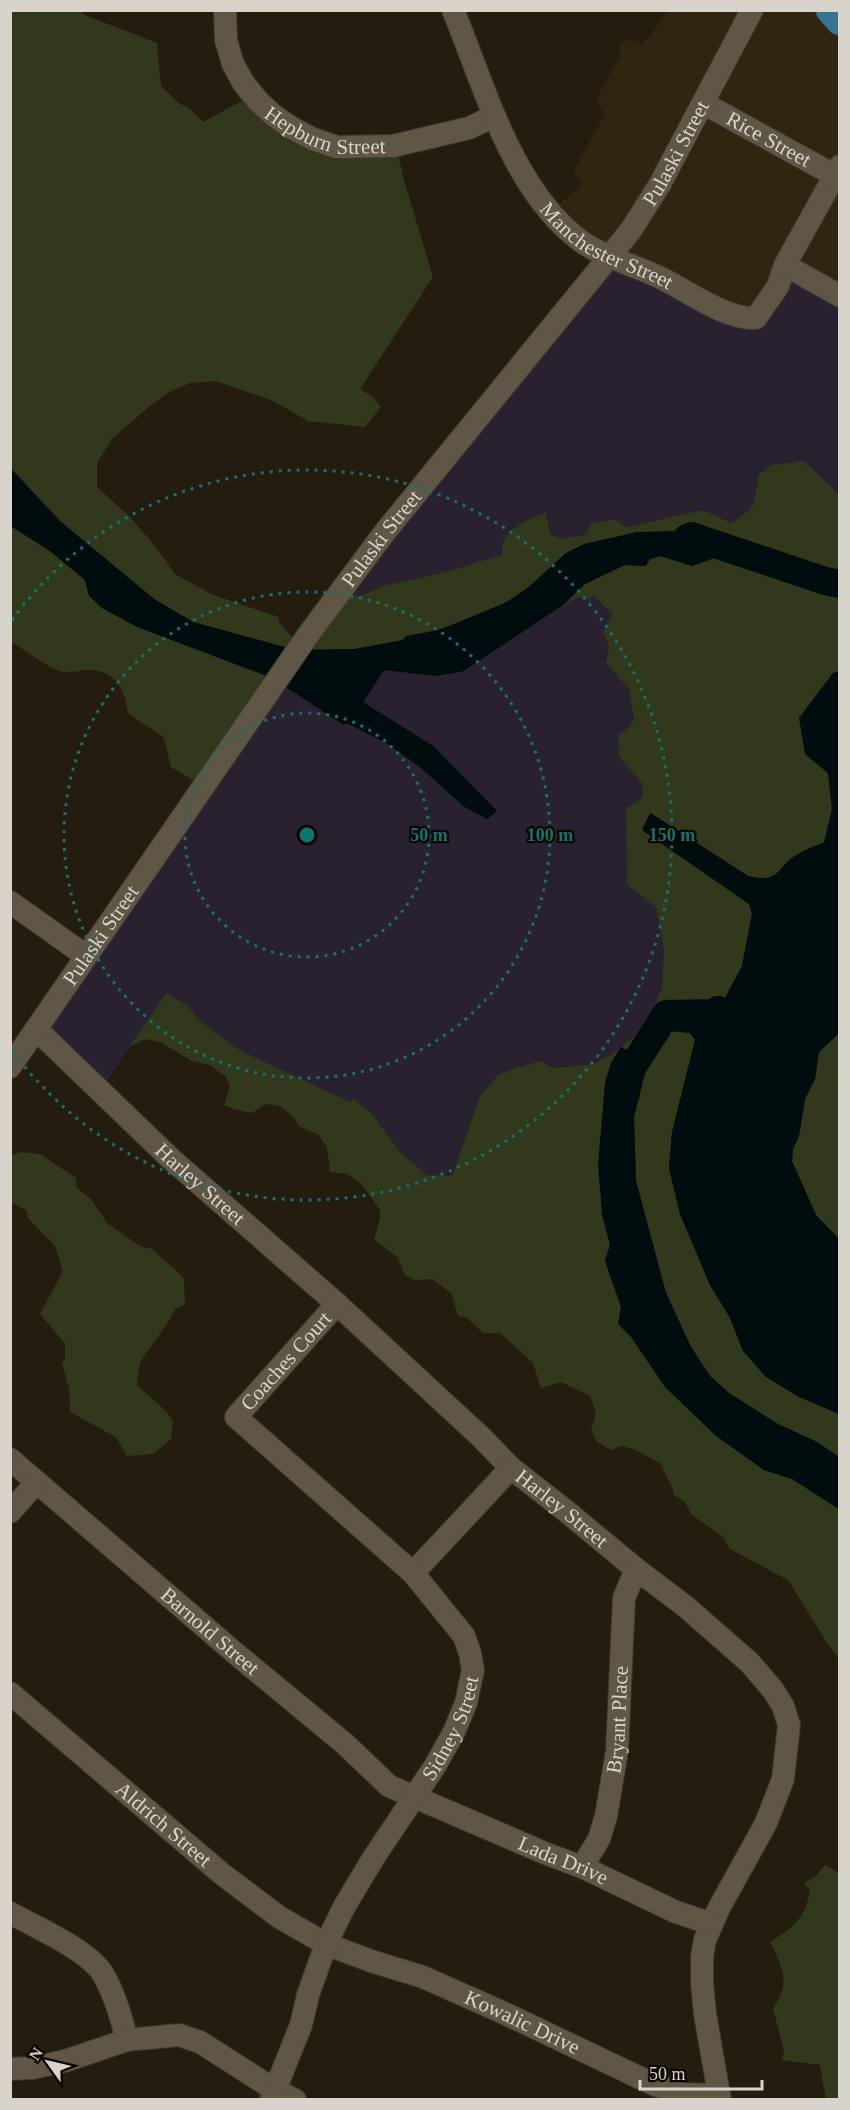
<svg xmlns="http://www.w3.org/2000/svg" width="850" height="2110" font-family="Georgia,serif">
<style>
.built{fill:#302510}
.industrial{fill:#292130}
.green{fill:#31381c}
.water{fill:#000c0e}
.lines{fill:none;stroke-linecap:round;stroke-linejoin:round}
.river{stroke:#000c0e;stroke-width:28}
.minor-casing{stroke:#3e3831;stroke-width:24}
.major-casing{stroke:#3e3831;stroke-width:30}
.minor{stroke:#5f5646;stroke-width:22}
.major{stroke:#327693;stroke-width:28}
.ring{fill:none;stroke:#0f766e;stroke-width:3;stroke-dasharray:3 6}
.labels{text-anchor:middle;stroke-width:4.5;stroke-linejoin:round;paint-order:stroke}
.street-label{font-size:21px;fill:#d9d4cb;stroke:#0b0703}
.centre{fill:#0f766e;stroke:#0b0703;stroke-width:3}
.ring-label{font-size:18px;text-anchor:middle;font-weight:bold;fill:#0f766e;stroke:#0b0703;stroke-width:4.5;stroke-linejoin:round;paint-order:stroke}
</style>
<rect width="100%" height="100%" fill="#241d0f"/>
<path class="built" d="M668,11h171v284l-85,23 -140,-67 -62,-41 31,-26 -8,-9v-7l30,-54 -8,-10 4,-14 20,-35 -2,-8 9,-8 15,6z"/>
<path class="industrial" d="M602,263l145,56 36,-52 56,28v200l-8,-7 -73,-12 -4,27 -4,8 -19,12 -28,-13 -75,17 -14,-7 -29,15 -25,4 -10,-5 -4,-22 -45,37 1,6 -56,17 -64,14 -19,9 -28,2z
M594,596l18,20 -9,16 6,15 -3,16 23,26 5,30 -8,12 -7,26 23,26 1,12 -6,7 27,147 -2,38 -9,22 6,8 -4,4 4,7 12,7 -15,19h-7l-17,-16 -12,11 -26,15 -79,6 -16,4 -19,23 -28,79h-25l-26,-23 -30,-40 -130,-62 -42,-31 -12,-15 -21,-12 -65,97 -62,-68 233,-344 72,47 5,-4 -1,3 40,20 99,75 10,-8 -64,-65 -70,-44 22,-32 52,6 125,-72h3l14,-7 9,2z"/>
<path class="green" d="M11,11h71v3l75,29 4,43 19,18 8,3 15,15 44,-24 82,45h67l7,34 30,100 -73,112 13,8 8,10 -16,20 -57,-6 -35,-20 -57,-20 -26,2 -21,9 -18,13 -39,34 -15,24v24l32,29 27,31 19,27 36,20 67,23 1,5 21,24 35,-49 28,-2 19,-9 64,-14 56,-17c-3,-26 25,-34 44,-43l4,22 10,5 25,-4 7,-12 22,-3 14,7 75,-17 28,13c26,-16 23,-18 27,-47l13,-11 33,-4 35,34v176l-6,3 -28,80 23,19 4,36 -7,33c-9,4 -19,7 -28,12 -22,14 -16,30 -49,22l-97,-63 -9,17 107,74 3,10 -10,52 -17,32 -18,11 -48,8 -6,-8 9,-22 2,-38 -8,-42 -29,-23 -1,-76 11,-6 6,-7 -1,-12 -23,-26 -1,-23 8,-3 8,-12 -5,-30 -23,-26 3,-16 -6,-15 9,-17 -18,-19 -6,3 -9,-2 -16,8 22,-21 40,-19 20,1 5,-7 11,-3 31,10 28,-10 -154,-3c-12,10 -23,22 -35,32 -30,26 -86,45 -125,51l-2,4 -49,9 -59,1 -103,-28 -39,-23 -94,-78 -49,-53z
M10,526l40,25 35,29 5,16 182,82 -71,107 -30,-18 -7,-29 -36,-25c-3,-22 -11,-41 -36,-43 -9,-1 -19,3 -28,2 -13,-2 -42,-23 -53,-31z
M166,993l21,12 12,15 42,31 109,51 4,-3 17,14 30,40 26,22 25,1 28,-80 19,-22 40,-13 14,7 41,-4 26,-15 -9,14 -9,151 8,31 -5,16 16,46 -3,16 146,147 28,9 47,30v150l-10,-13 -41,-66 -58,-31 -7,-12 -32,-23 -6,-12 -11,-7c0,-9 -10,-20 -13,-31l-27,-15 -13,-3 -10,4 -14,-8 -6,-12 5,-17 -6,-17 -29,-14 -20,6 -8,-25 -33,-30h-17l-16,-15 -9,-2 -7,-23 -19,-14 -17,1 -10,-5 -8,-18 -23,-17 6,-22v-8l-18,-25 -14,-11 -18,-2 -3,-24 -8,-13 -20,-9 -5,-8 -14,-12 -15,-2 -13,9 -18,-4 -10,-4 6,-18 -4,-10 -16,-12 -18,-4 -32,-19 -15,-3 -16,8z
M674,1031l16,2 5,7 -23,92 -3,36 11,46 30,71 20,33 13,33 23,26 33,20 40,17v43l-22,-15 -41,-19 -47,-30 -19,-17 -19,-29 -25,-54 -30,-112 -2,-65 12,-47 -25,-22 11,-9 17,16h7l15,-19 -2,-3z
M839,1033v206l-23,-24 -24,-54 1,-12 6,-13 6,-37 10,-20 4,-27z
M20,1152l20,2 36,24v9l15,12 16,24 34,24 10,1 28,25 5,6 1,26 -10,4 -6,12 -27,38 -3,8 -2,18 30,27 6,10 -2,17 -18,15 -26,2 -11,-19 -46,-25 -1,-24 -7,-24 3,-5v-15l-25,-30 23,-43 -8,-25 -27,-28 -1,-7 -16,-9v-46z
M825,1865l14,8v226h-13l-6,-34 -38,-5 2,-9 -11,-43c18,-25 10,-40 -3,-66 24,-15 35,-23 40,-52l-6,-7 12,-7z"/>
<path class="water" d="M10,468l50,53 94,78 39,23 102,28 60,-1 48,-9 3,-4 31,-5 70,-29 23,-16 36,-33 18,-9 53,-12 79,-2 13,8 -9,18 -28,10 -31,-10 -11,3 -4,7 -21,-1 -40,19 -22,21 -99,66 -27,5 -53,-6 -21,32 70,44 64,65 -10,8 -24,-13 -43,-39 -32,-23 -41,-21 -3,2 -72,-47 -135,-51 -35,-19 -13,-12 -4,-16 -35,-29 -39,-25z
M839,671v362l-20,19 -4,27 -10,20 -6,37 -6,13 -1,12 24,54 23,24v175l-40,-17 -33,-20 -23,-26 -13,-33 -20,-33 -30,-71 -11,-46 3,-36 23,-92 -5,-7c-14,-2 -27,1 -36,-12l5,-4 48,-8 18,-11 17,-32 10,-52 -3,-10 -107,-74 8,-17 98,63c33,8 27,-8 49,-21 9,-6 19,-9 27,-13l8,-33 -4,-36 -23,-19 -6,-36 34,-45z
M621,1047l12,6 13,16 -12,48 2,64 30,112 25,54 19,29 19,17 47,30 41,19 22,15v52l-47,-30 -28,-9 -48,-34 -51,-49 -34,-50 -13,-13 3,-17 -16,-46 5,-16 -8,-31 -4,-49 7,-82 6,-20z"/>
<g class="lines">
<path class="river" d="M687,538l4,-2 134,45 15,3
M626,1093l1,-17 39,-62 49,-1 3,-3"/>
<defs>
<g id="minor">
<path id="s1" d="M225,10l1,30 7,24 11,20 14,17 15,14 19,13 21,11 24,8 56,-1 76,-18 25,-12"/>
<path id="s2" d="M453,10c32,77 59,181 129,232 25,17 56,24 83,38 25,13 63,40 91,38l22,-32 7,-21 55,-99"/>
<path id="s3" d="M703,103l131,72"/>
<path d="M785,265l55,31"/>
<path d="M10,902l76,54"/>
<path id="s4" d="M36,1029l134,129 167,146 144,133 30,31 55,43 70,58 49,37 65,57 23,27 10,16 6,19 -6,54 -17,44 -47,85 -14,32 -3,17v26l3,31 15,86"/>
<path id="s5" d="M10,1067l298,-432 77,-103 246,-302 29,-46 92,-174"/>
<path id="s6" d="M10,1459l225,194 110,91 44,42 158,68 35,13 94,45 36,12"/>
<path d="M10,1512l27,-30"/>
<path d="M413,1573l98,-105"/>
<path id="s7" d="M10,1693l212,181 57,43 47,27 45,17 52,16 81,36 151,72 29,9 35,1"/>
<path id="s8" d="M582,1867l17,-28 7,-23 11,-65 7,-153 12,-29"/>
<path d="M10,1913c26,14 78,37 93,61 12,21 18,43 24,66"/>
<path d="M10,2069l22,-1 33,-7 62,-21 52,-5 21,7 75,48 20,10"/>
<path id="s9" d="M271,2100l30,-75 7,-30 18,-51 18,-37 30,-50 61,-91 19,-34 12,-29 7,-33 -3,-17 -6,-17 -51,-63 -177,-156 101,-113"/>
</g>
<path id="major" d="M830,10l10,11"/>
</defs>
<use href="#minor" class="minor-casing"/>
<use href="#major" class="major-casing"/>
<use href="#minor" class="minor"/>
<use href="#major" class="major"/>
</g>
<g class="ring">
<circle cx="307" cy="835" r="122"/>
<circle cx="307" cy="835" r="243"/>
<path d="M12 620A365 365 0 1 1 12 1050"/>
</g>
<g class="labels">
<g class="street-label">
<text dy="7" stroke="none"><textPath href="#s1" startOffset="177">Hepburn Street</textPath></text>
<text dy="7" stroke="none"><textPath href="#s3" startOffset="75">Rice Street</textPath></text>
<text dy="7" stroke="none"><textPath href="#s5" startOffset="1132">Pulaski Street</textPath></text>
<text dy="7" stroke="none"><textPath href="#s2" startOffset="292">Manchester Street</textPath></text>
<text dy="7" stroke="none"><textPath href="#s5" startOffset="646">Pulaski Street</textPath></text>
<text dy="7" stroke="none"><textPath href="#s5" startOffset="160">Pulaski Street</textPath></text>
<text dy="7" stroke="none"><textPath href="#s4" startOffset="226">Harley Street</textPath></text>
<text dy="7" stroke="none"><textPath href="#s9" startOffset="906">Coaches Court</textPath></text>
<text dy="7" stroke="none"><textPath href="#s4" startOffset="712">Harley Street</textPath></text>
<text dy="7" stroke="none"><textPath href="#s6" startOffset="264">Barnold Street</textPath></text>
<text dy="7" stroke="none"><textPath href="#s8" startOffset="154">Bryant Place</textPath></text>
<text dy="7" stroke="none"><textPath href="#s9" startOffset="416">Sidney Street</textPath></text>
<text dy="7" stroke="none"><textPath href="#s7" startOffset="202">Aldrich Street</textPath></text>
<text dy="7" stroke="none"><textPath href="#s6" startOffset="690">Lada Drive</textPath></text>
<text dy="7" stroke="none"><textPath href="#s7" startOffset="616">Kowalic Drive</textPath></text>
</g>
</g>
<circle cx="307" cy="835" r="9" class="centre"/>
<g class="ring-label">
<text x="429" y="841">50 m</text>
<text x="550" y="841">100 m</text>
<text x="672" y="841">150 m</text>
</g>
<rect width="850" height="2110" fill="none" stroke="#d9d4cb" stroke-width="24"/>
<g transform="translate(48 2062) rotate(304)" stroke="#0b0703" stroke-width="4.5" paint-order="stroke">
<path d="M0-4.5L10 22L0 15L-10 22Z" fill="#d9d4cb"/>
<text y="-9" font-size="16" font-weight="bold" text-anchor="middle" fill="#d9d4cb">N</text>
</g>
<path d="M640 2080v9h122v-9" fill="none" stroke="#d9d4cb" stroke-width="3"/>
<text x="649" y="2080" font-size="18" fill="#d9d4cb" stroke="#0b0703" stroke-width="4.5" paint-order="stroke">50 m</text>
</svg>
